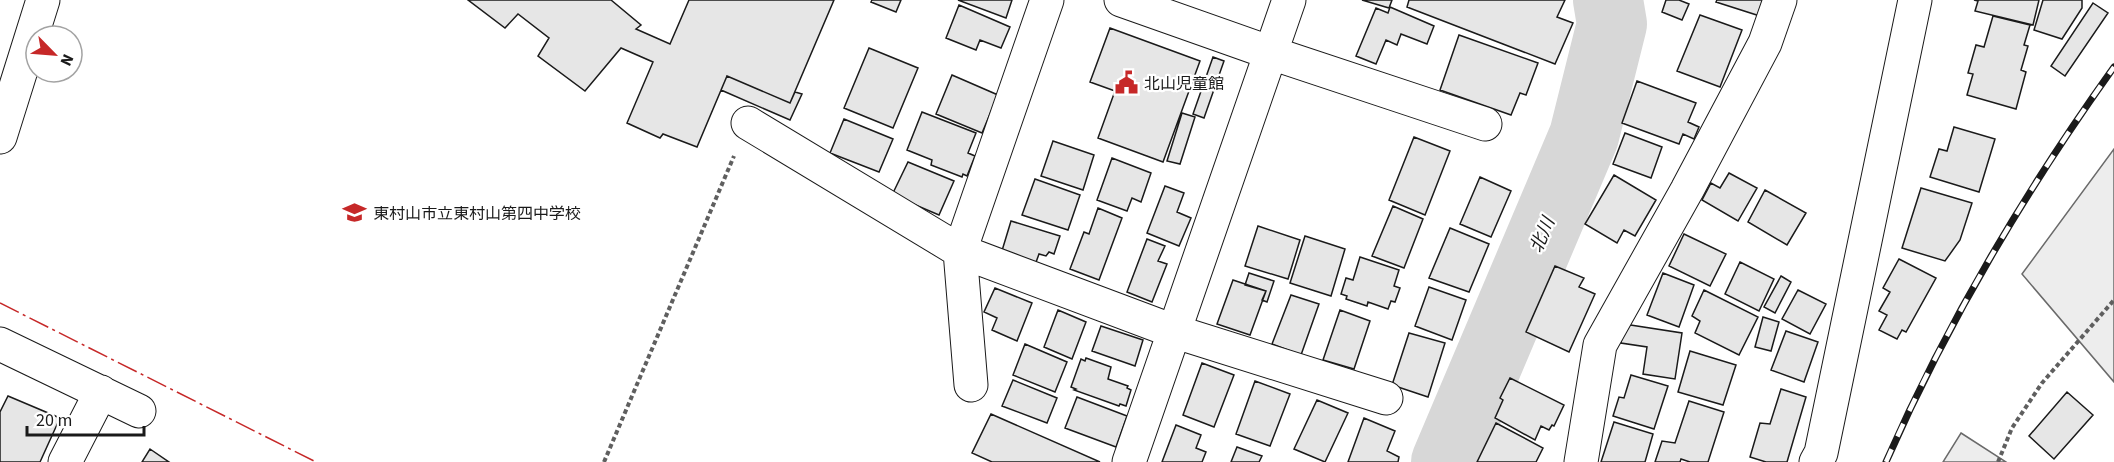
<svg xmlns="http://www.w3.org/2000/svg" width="2114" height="462" font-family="'Source Sans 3','Noto Sans JP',sans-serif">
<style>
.built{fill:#ededed;stroke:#6a6a6a;stroke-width:1.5}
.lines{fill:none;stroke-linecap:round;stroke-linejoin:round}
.river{stroke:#d7d7d7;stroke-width:70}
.building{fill:#e6e6e6;stroke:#1a1a1a;stroke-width:1.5}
.minor-casing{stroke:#1a1a1a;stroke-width:35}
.path{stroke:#5f5f5f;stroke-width:4;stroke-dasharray:4.5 3;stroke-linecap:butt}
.minor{stroke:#fff;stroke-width:33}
.rail-casing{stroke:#1a1a1a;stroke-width:7}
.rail{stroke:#fff;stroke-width:4.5;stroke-dasharray:14;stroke-linecap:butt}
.power{stroke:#c62828;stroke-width:1.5;stroke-dasharray:21 4.5 3 4.5;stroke-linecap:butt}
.labels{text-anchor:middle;stroke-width:4.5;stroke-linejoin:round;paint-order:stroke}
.poi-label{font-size:16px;fill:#1a1a1a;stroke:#fff;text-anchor:start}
.water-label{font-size:18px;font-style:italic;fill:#1a1a1a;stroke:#fff}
</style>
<rect width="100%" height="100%" fill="#fff"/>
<path class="built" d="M2114,149v233l-92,-108z
M1961,433l45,29h-63z"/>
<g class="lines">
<path class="river" d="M1446,462l138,-326 28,-112 -4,-24"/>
</g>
<path class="building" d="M468,0h143l30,25 -5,4 34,15 19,-44h145l-44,103 -63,-27 -30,71 -34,-13 -3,4 -33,-15 26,-61 -32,-14 -36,43 -47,-35 11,-18 -31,-24 -13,14z
M872,0h29l-5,12 -25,-10z
M958,0h54l-6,18z
M1362,0h30l-3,8z
M1409,0h156l-8,17 16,6 -18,41 -148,-57z
M1666,0h13l10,4 -7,16 -20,-8z
M1717,0h52l-6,17 -47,-15z
M1974,0h65l-6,25 -58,-14 3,-10z
M2043,0h39v8l-20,31 -28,-9z
M2093,3l15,10 -43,63 -14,-10z
M959,5l51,22 -9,21 -21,-8 -4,10 -30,-12z
M1390,7l44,19 -7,18 -26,-10 -4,11 -11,-5 -10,24 -20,-8 20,-48 12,5z
M1700,15l42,15 -22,57 -43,-16z
M1993,16l37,9 -6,20 4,1 -7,24 5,2 -10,37 -49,-14 6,-21 -5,-1 8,-28 8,2z
M1110,28l90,33 -37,101 -65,-24 17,-47 -25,-9z
M1459,35l79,28 -12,32 -6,-2 -9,22 -71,-25z
M869,48l49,20 -25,60 -49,-20z
M1213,57l11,4 -20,57 -11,-4z
M952,75l46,20 -16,38 -46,-19z
M727,76l63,27 5,-11 7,2 -12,26 -69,-30z
M1637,81l59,22 -8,19 11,5 -5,12 -11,-5 -4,10 -57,-21z
M922,112l54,21 -8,20 7,3 -8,20 -4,-2 -1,3 -31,-12 1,-5 -25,-10z
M1182,113l13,4 -15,47 -13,-3z
M844,119l49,20 -14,33 -49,-19z
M1954,127l41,12 -16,53 -49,-15 9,-28 8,2z
M1625,133l37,14 -11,31 -38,-14z
M1414,137l36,14 -25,64 -36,-15z
M1053,141l41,14 -11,35 -42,-14z
M1112,158l39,15 -10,29 -9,-4 -5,13 -30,-11z
M908,162l46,19 -15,34 -47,-20z
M1729,173l28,15 -19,33 -36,-21 9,-17 9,5z
M1614,175l42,25 -21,36 -11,-6 -7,13 -32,-19z
M1480,177l31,14 -20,46 -31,-13z
M1035,179l45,16 -12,35 -46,-15z
M1165,186l19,7 -7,19 14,6 -12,28 -32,-13z
M1921,188l51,15 -12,37 -15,21 -43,-13z
M1765,190l41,23 -19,32 -39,-23z
M1393,206l30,13 -19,49 -32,-12z
M1098,208l24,10 -23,62 -29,-11 14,-37 5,2z
M1011,221l49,15 -6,18 -5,-2 -3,4 -7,-2 -4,11 -34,-11z
M1258,226l42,14 -12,39 -43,-13z
M1450,228l39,16 -20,48 -40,-14z
M1684,234l42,20 -16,32 -41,-20z
M1305,236l40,13 -14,47 -41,-13z
M1147,239l18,7 -7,15 9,3 -15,38 -25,-10z
M1360,257l39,13 -5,16 6,2 -5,14 -4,-1 -3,8 -20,-7 -1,4 -21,-7 1,-3 -6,-2 5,-16 7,2z
M1899,259l37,19 -30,54 -4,-2 -5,9 -18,-9 8,-15 -8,-4 11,-19 -7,-4z
M1740,262l34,17 -15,32 -34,-17z
M1555,266l29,12 -5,9 16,7 -26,58 -43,-20z
M1249,273l25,8 -7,21 -5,-2 4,-9 -21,-6z
M1663,273l31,12 -15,42 -32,-12z
M1781,276l10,6 -16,31 -11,-6z
M1233,280l33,11 -16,44 -33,-11z
M1429,287l37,13 -14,40 -37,-14z
M995,288l37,15 -15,38 -25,-11 5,-12 -13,-6z
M1704,290l54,27 -19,38 -44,-22 5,-12 -8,-5z
M1798,290l28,14 -16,30 -28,-15z
M1291,295l28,9 -18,51 -29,-11z
M1058,310l28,12 -14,37 -28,-12z
M1340,310l30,11 -16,48 -31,-9z
M1763,317l16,5 -8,29 -16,-4z
M1624,324l58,9 -7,46 -32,-5 4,-27 -26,-4z
M1101,326l42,14 -8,26 -43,-15z
M1786,331l32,11 -14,40 -33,-12z
M1409,333l36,10 -17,54 -36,-12z
M1025,344l42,18 -12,30 -42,-17z
M1690,351l46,14 -13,40 -45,-13z
M1086,358l25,9 -3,12 20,7 -1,2 4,2 -5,16 -6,-2 -1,2 -45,-16 2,-1 -5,-2 10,-28 4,2z
M1202,363l32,12 -20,52 -31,-12z
M1631,375l37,11 -14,43 -41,-13 6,-19 5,1z
M1510,378l54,27 -10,21 -2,-1 -3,5 -8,-4 -6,14 -40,-22 8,-18 -3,-2z
M1013,380l44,18 -10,25 -45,-17z
M1255,381l35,13 -20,52 -34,-12z
M1781,389l25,8 -19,65h-21l-16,-5 10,-34 10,1z
M2067,392l26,23 -39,44 -25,-23z
M8,396l52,22 -20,44h-40v-50z
M1077,397l50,19 -11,31 -51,-19z
M1317,400l31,13 -23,49 -31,-13z
M1689,401l35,11 -16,50h-18l-9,-3 -1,3h-25l7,-21 13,2z
M991,414l109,48h-108l-20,-9z
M1364,418l31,13 -8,20 12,6 -1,5h-50z
M1614,422l39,12 -8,28h-44z
M1496,423l47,25 -7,14h-59z
M1176,425l25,10 -5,13 10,4 -4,10h-40z
M1237,447l25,9 -3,6h-28z
M150,449l19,13h-27z"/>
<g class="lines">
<defs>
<path id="minor" d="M1121,0l150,53 214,71
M748,123l212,128 213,80 213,67
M0,137l43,-137
M0,344l139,67
M971,385l-11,-134 87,-251
M65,462l36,-70
M1129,462l160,-462
M1581,462l19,-117 87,-155 78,-147 15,-43
M1816,462l5,-9 94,-453"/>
</defs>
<use href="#minor" class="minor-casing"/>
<path class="path" d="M604,462l130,-306
M1998,462l14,-34 30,-45 72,-83"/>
<use href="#minor" class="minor"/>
<defs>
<path id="rail" d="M1886,462c61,-139 140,-272 228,-395"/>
</defs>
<use href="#rail" class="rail-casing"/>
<use href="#rail" class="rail"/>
<path class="power" d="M0,303l316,159"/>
</g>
<defs>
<symbol id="civic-bare" viewBox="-9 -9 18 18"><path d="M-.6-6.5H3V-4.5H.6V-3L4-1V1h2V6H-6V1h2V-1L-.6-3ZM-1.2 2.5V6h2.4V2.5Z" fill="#c62828" stroke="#fff" stroke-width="2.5" paint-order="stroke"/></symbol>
<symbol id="school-bare" viewBox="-9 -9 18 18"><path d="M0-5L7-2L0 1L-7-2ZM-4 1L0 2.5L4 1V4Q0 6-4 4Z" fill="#c62828" stroke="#fff" stroke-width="2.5" paint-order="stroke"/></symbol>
</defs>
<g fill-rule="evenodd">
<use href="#civic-bare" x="1110" y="66" width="33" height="33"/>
<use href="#school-bare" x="338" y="196" width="33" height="33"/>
</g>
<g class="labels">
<g class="poi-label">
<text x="1144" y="89">北山児童館</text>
<text x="373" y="219">東村山市立東村山第四中学校</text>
</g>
<g class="water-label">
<text transform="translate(1542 235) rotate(-67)" y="6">北川</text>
</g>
</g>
<g transform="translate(54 54) rotate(115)"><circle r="28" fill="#ffffff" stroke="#a3a3a3" stroke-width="1.5"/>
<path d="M0-4.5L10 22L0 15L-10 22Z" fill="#c62828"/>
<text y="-9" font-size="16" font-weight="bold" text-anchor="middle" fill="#1a1a1a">N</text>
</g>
<path d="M27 426v9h117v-9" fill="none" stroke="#1a1a1a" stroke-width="3"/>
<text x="36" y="426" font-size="18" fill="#1a1a1a" stroke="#ffffff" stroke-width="4.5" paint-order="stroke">20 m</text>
</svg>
